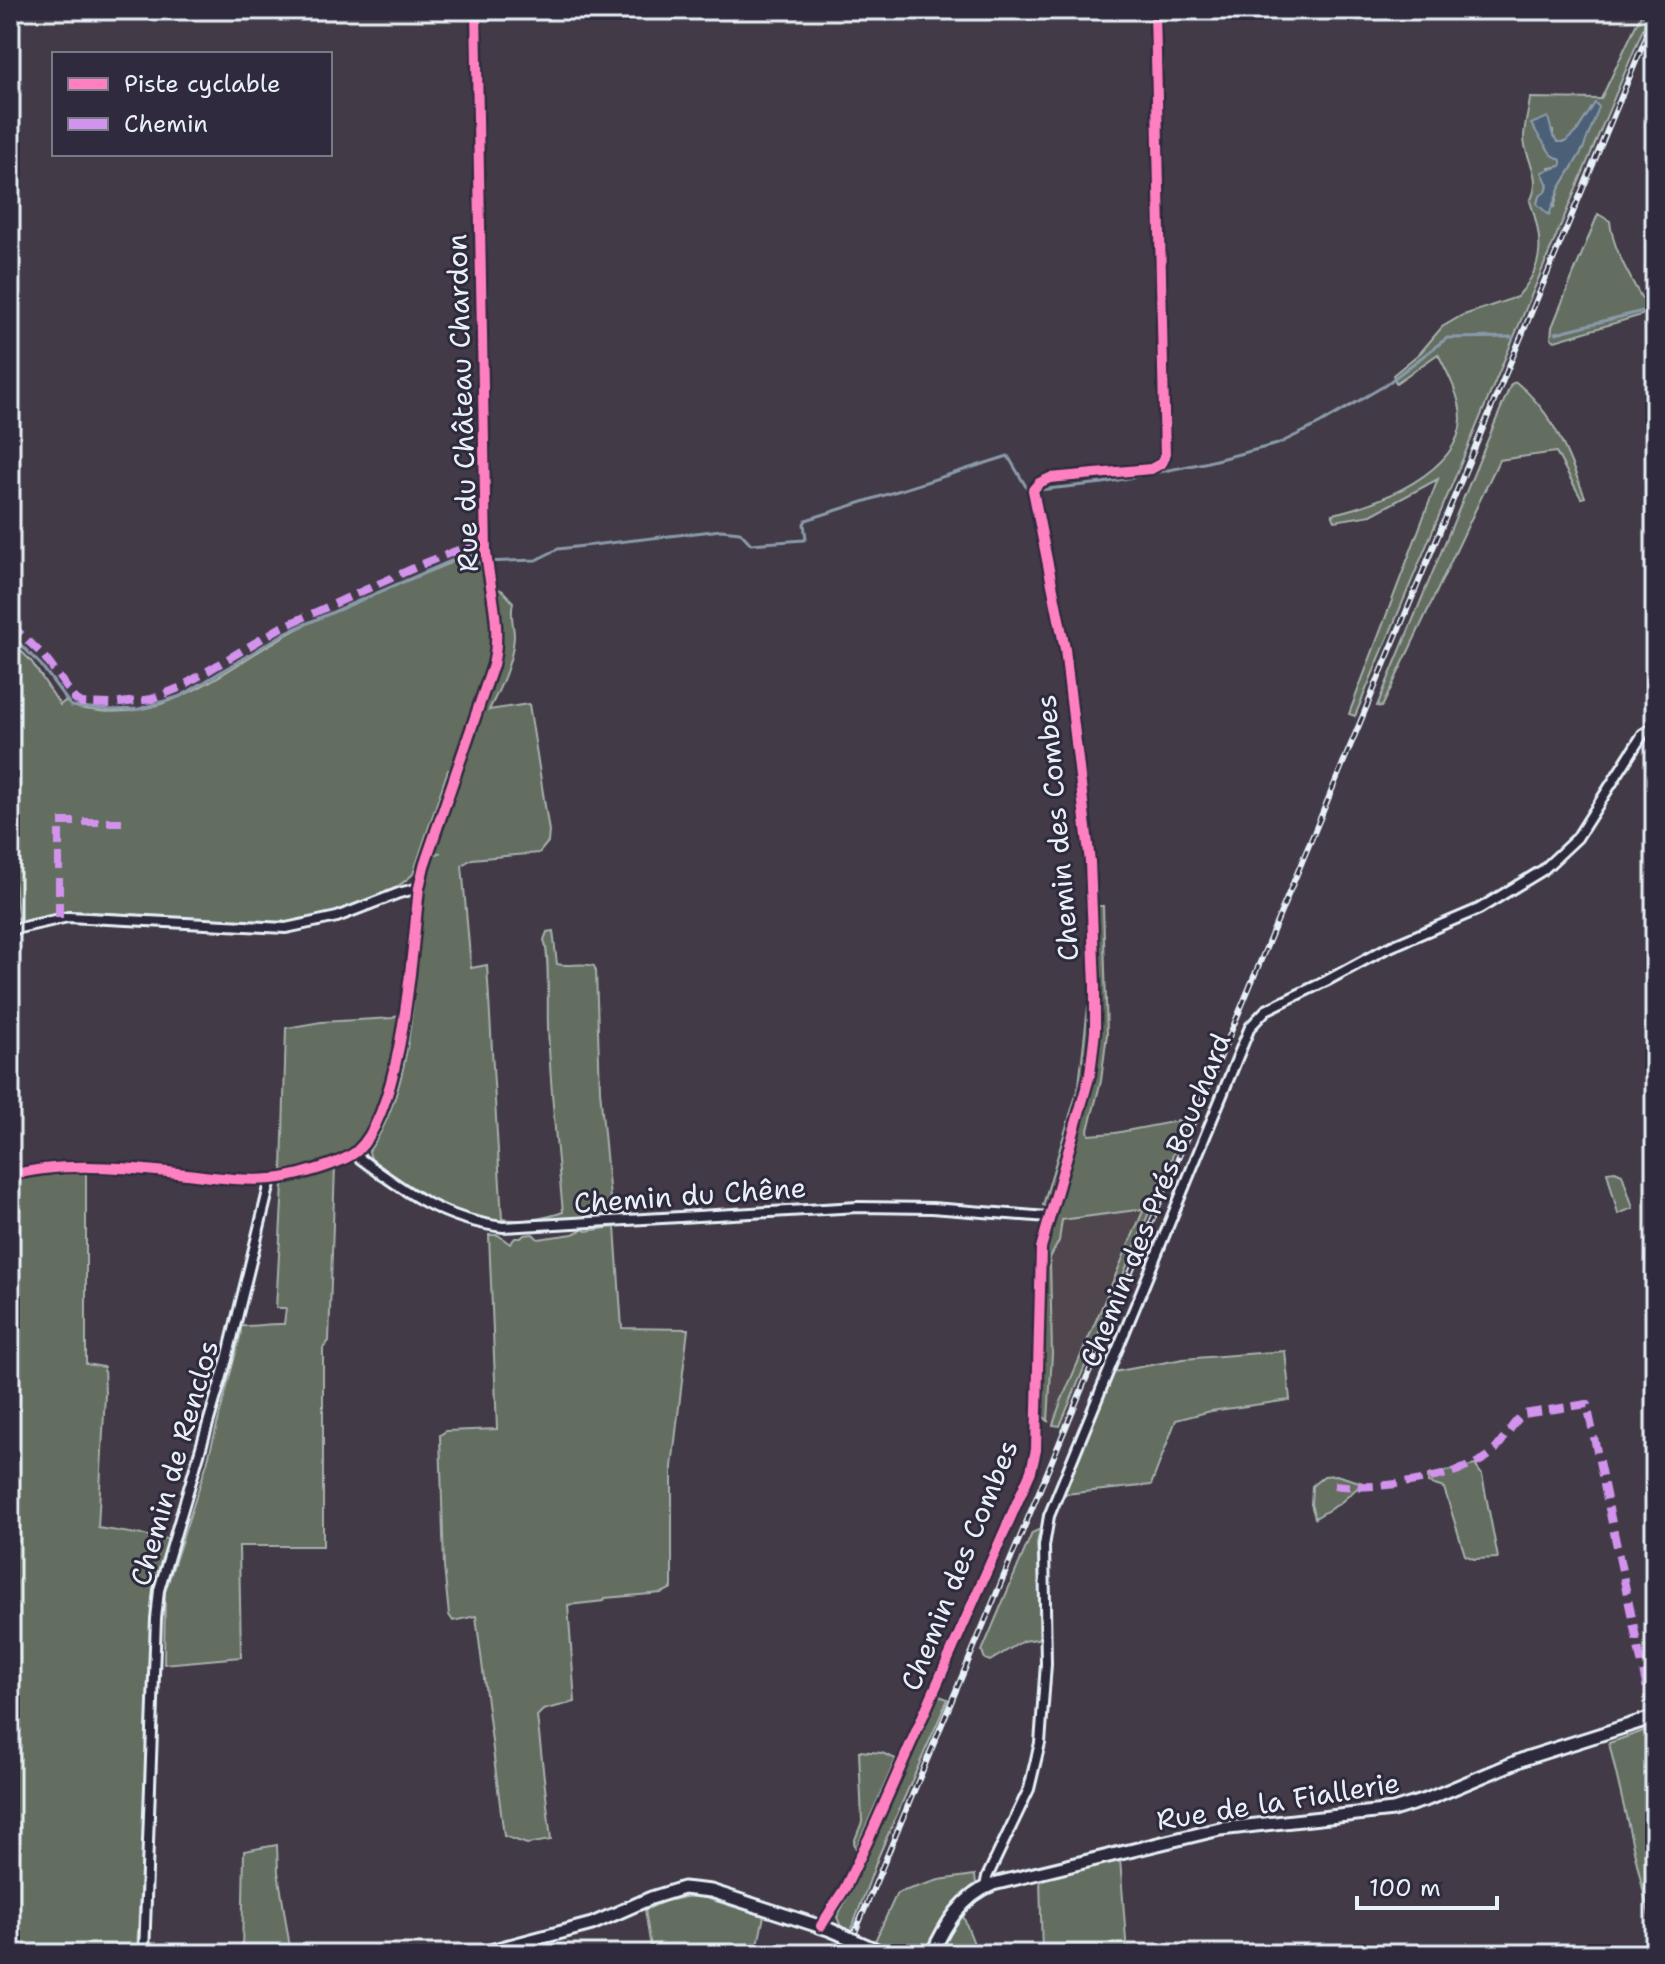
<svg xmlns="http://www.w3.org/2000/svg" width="1665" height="1964" font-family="'Shantell Sans',sans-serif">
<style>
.built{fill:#50474e}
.green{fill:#646e61;stroke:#a6b0ac;stroke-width:2;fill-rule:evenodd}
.water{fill:#4b6076;stroke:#8a9aaa;stroke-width:2}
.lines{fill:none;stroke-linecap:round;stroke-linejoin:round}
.stream{stroke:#8a9aaa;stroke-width:3}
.street-casing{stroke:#e8f1f8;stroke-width:14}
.secondary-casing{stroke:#e8f1f8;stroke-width:17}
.street{stroke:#2f2a3d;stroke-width:8}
.secondary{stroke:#2f2a3d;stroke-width:11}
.rail-casing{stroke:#e8f1f8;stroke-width:6}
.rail{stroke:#2f2a3d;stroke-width:3;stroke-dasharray:9;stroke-linecap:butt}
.secondary-bridge-casing{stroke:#e8f1f8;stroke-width:17;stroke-linecap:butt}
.secondary-bridge{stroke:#2f2a3d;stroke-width:11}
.quiet{stroke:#d193ec;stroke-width:8;stroke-dasharray:16 8;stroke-linecap:butt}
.cycleway-casing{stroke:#2f2a3d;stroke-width:15}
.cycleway{stroke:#ff80c0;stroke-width:10}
.labels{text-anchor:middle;stroke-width:6;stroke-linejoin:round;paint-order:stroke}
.street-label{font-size:28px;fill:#e8f1f8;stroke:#2f2a3d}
</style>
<rect width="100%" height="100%" fill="#423b47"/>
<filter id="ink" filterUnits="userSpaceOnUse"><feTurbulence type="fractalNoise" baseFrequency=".0125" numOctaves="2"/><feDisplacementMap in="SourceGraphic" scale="16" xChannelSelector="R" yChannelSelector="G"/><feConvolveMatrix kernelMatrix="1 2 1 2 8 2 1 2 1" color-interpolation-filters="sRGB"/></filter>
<g filter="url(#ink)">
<path class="built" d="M1144,1209l-29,63 -62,153 -5,-4v-10l4,-57 -2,-96 9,-17 3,-21z"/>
<path class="green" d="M1643,10h8l-296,706 -6,-2 89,-235 -67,36 -36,6 -3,-7c44,-9 127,-41 129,-95 0,-21 -13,-46 -23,-65l-42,29 -3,-8 28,-23 21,-25 19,-11 56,-19c29,-32 26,-58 13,-96 14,-25 -6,-43 -6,-63 0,-13 5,-27 6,-40l71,1zM1595,103l-12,46 -24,40 -5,18 -17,-3 2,-7 8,-6 2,-23 13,-2 -1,-6 -10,-6 2,-24v6l5,7 8,-1 11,-11z
M1598,214l12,7c2,26 20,56 32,78l13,-2v14l-100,30 -4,-3 1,-11z
M1516,382c39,32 50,69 69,115l-4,1 -25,-46 -57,8 -117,247 -5,-1 134,-322z
M465,557l11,2 10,9 7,67 -2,22 -38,112 -5,1 -35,104c-32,31 -84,40 -126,50l-4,-3 -10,2 -200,-12 -54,11 -9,-74v-208l21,21 29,44 5,-4c9,8 21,8 34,10 78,9 138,-53 204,-85 53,-25 108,-47 162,-69z
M494,587l9,4 10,11c-3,12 0,20 1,32 0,24 -14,55 -25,76l40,-6 20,127 -1,11 -9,11 -67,6 -10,6 9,103 16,-3 15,254c20,3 43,0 61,-7 -6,-62 -13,-124 -15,-186 -1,-20 2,-73 -4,-86l3,-8 6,-1 4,33c12,3 25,-2 37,2l2,5 4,119 11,119 13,2v3c-23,4 -46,4 -68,6 -72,4 -97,1 -158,-39 -12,-8 -27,-14 -29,-30 35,-50 42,-119 47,-179l-3,-3 14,-105 2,-7 10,-4 -7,-2 69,-199z
M1096,906h7l4,128 -6,47 -13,49 1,5 26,-2 73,-14 -128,307 -7,-1 7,-21 84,-195 -82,11 -3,21 -9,17 2,96 -4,67 -6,-6 1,-159 12,-47 -12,-4 36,-120 9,-78 10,-1z
M400,1013c-6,37 -13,102 -42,129 -18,16 -52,25 -76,29l4,-143 35,-6 72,-4z
M335,1166l-6,175 -6,7v198h-84l2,111 -77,7 1,-72 42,-129 34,-130 -2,-7c16,1 30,-3 45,-2l2,-16h-10l7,-123z
M1615,1171l7,3 11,34 -15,6 -11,-42z
M86,1173v191l18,3 1,27 -7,134 70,11 -12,48 -19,363 -2,4h-125v-772l17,-6z
M615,1227l7,101 66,1 -16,138v121l-10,5 -57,5 -1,3 -36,4 7,97 -32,8 -6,6 14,124 -24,4 -23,-8 -28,-220 -23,5 -4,-6 -5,-48 -4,-132 6,-4 51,-2 -8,-194h9l12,9 5,-6h6l3,-3 9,-1 5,5 35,-5 10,-5 3,2z
M1285,1351l5,49 -79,11 -35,9 -25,65 -87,9 50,-122 69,-13z
M1475,1465l7,10 16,83 -24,1 -9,-4 -21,-67 -16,-5v-8z
M1336,1475l27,8 -24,21 -24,14 -4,-14 1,-18 12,-10z
M1040,1529l-3,14 5,92 -5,4 -14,2 -33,20 -5,-2 -3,-8 50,-118z
M936,1695l12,4 -69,156 -28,76 -10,-4 -4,-10 19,-37 11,-30z
M1655,1727v204l-3,-3 -43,-185z
M859,1751l23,2 14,6 -40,90 -2,-7 8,-20z
M277,1845l1,27 13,82h-49l2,-103z
M1119,1845l8,109h-85l-2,-76 63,-16 -2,-11z
M975,1875l1,9 -18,19 20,51h-109l28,-61 42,-13z
M696,1895l68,21 -8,38h-104l-7,-44 20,-9z"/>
<path class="water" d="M1595,103l4,4 -16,42 -24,40 -10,26 -12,-11 2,-7 8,-7 1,-5 -6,-13 19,-6v-6l-10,-6 -20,-30 17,-7 5,19 5,6h7l12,-11z"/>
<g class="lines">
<path class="stream" d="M1556,333l99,-25
M1038,490l65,-7 101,-20 74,-19 41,-20 65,-38 63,-48 66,-1
M10,634l31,31 30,41 39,4 29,-1 42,-13 106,-64 178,-77h8l9,7 54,-2 22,-11 163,-19 19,2 11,12 53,-4 2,-2 -2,-14 2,-4 202,-64 20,34"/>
<defs>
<path id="street" d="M10,930l58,-13 218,11 51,-11 62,-24 20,-5
M354,1154c49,36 86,65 149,73l355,-20 74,1 116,9
M10,1176c45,-14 111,-9 158,-4 33,3 69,10 103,7 20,-1 71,-15 86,-28 46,-42 55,-200 62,-263l5,-22 69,-201c9,-38 -3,-75 -7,-113l-10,-542
M985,1887l2,-10 42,-88 11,-46 6,-79 -2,-118 5,-30 201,-489 16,-17 60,-29 59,-32 94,-40 64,-39 34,-32 66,-104 12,-7
M821,1926l24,-38 25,-52 161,-365 5,-21 5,-202 49,-174 5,-43v-45l-5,-124 -25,-213 -32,-159 6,-7 11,-5 101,-9 11,-6 3,-6 -10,-447
M144,1954l12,-335 3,-29 68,-231 44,-180"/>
<path id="secondary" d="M872,1948l14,6
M479,1954l113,-30 59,-26 32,-10 28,3 120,39
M932,1954c13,-29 30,-58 61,-70l227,-55 173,-19 35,-11 98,-41 129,-41"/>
</defs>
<use href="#street" class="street-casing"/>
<use href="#secondary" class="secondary-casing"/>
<use href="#street" class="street"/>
<use href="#secondary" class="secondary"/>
<defs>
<path id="rail" d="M846,1954l809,-1938"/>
</defs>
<use href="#rail" class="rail-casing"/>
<use href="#rail" class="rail"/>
<defs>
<path id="secondary-bridge" d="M831,1930l41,18"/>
</defs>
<use href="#secondary-bridge" class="secondary-bridge-casing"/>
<use href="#secondary-bridge" class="secondary-bridge"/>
<path class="quiet" d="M10,624l33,31 32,44 7,4 30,1 40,-5 27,-11 99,-59 147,-66 38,-15 13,-1 10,5
M59,918v-96h63
M1334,1485c39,6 120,-6 153,-28 16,-11 22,-32 37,-43l63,-10 66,314"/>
<defs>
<path id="cycleway" d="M10,1176c45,-14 111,-9 158,-4 33,3 69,10 103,7 20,-1 71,-15 86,-28 46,-42 55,-200 62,-263l5,-22 69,-201c9,-38 -3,-75 -7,-113l-10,-542
M821,1926l24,-38 25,-52 161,-365 5,-21 5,-202 49,-174 5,-43v-45l-5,-124 -25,-213 -32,-159 6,-7 11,-5 101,-9 11,-6 3,-6 -10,-447"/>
</defs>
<use href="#cycleway" class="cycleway-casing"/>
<use href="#cycleway" class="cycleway"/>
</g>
</g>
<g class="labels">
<g class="street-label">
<text transform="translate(462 403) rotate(-92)" y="10">Rue du Château Chardon</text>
<text transform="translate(1057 828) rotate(-95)" y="10">Chemin des Combes</text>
<text transform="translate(690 1195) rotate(-4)" y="10">Chemin du Chêne</text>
<text transform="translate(1155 1200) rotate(-68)" y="10">Chemin des Prés Bouchard</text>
<text transform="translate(174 1463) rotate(-74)" y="10">Chemin de Renclos</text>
<text transform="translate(959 1565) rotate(-68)" y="10">Chemin des Combes</text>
<text transform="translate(1278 1801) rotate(-9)" y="10">Rue de la Fiallerie</text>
</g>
</g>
<rect width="1665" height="1964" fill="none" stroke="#2f2a3d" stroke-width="40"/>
<rect x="20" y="20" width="1625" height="1924" fill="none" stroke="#e8f1f8" stroke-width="3" filter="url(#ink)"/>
<rect x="52" y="52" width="280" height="104" fill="#2f2a3d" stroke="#797a88" stroke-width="2"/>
<rect x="68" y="78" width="40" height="12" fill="#ff80c0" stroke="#797a88" stroke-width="2"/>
<text x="124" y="92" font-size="24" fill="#e8f1f8">Piste cyclable</text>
<rect x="68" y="118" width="40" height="12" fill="#d193ec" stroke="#797a88" stroke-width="2"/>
<text x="124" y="132" font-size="24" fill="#e8f1f8">Chemin</text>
<path d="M1357 1896v12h140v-12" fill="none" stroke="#e8f1f8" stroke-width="4"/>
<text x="1369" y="1896" font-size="24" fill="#e8f1f8" stroke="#2f2a3d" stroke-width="6" paint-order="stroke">100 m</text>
</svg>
